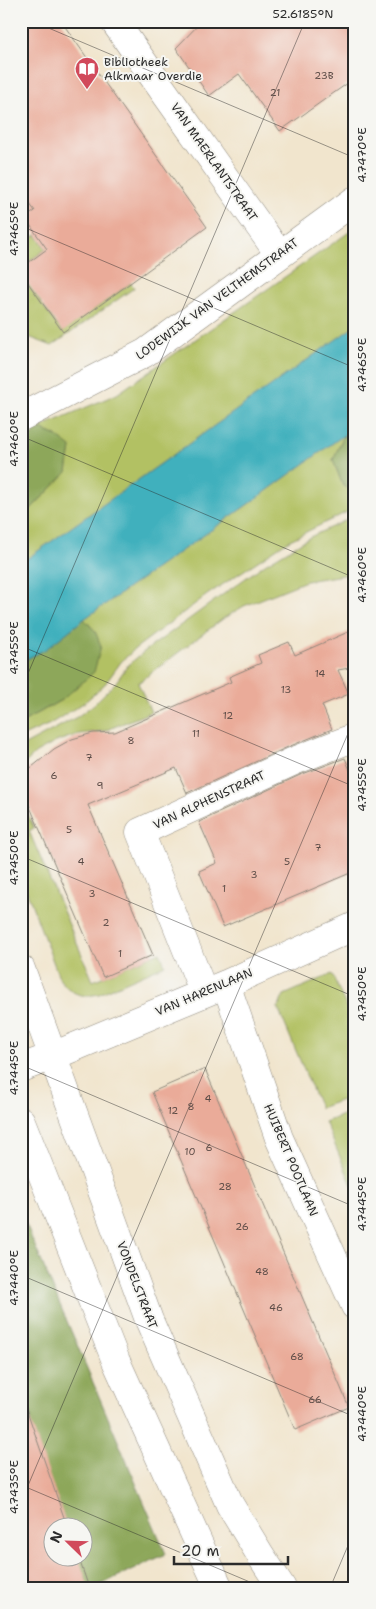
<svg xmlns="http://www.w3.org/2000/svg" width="376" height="1609" font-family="'Shantell Sans',sans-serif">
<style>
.green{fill:#b2c164;stroke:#6e7648}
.forest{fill:#8da75a;stroke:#5c6942}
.water{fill:#41b0bd;stroke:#366e74}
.building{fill:#eaab99}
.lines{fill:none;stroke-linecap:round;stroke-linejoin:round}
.minor-casing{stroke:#8e887c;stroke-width:29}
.tertiary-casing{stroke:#8e887c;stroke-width:29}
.minor{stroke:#fff;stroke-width:28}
.tertiary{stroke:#fff;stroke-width:28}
.ticks{fill:none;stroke:#2b2b2b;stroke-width:1;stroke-opacity:0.45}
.labels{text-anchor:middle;stroke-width:4;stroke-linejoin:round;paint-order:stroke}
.number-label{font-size:10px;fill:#5b4b46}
.poi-label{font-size:12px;fill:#2b2b2b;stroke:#f6f6f2;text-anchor:start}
.street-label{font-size:12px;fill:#2b2b2b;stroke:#f6f6f2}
.neatline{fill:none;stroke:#2b2b2b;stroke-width:2}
.ticks-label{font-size:12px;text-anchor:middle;fill:#2b2b2b}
</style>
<rect width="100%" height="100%" fill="#f6f6f2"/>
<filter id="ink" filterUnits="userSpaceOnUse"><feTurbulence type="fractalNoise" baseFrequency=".02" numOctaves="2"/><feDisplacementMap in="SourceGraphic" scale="10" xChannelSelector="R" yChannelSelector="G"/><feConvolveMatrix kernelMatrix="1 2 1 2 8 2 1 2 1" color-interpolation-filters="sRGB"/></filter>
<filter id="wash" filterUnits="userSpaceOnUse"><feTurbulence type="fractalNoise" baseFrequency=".0096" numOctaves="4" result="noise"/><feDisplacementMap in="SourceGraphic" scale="20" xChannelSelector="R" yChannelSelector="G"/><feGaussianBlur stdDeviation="1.12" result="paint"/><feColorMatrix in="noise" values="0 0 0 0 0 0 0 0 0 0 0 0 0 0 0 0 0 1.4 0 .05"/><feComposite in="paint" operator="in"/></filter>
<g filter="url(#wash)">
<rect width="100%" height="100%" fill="#f1e5cd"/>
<path class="green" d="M355,228v98l-334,237v-44l46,-47 4,-24 -16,-13 -17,-7 79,-34z
M36,235l10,14 -25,18v-22z
M21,275l41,57 69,-49 3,5 -82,58 -31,-12z
M344,435l-11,25 10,26 12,5v17l-67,33 -81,54 -71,53 -15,14 -16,22 -20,18 -35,22 -29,13v-14l42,-24 32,-68 -11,-12 173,-121z
M355,516v57l-49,8 -62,25 -20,12 -86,65 13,29 -47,19 -25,3 -21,7 -22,12 -15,14v-20l56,-30 16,-12 23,-23 12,-17 17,-14 120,-87 45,-27z
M21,799l13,29 -5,3 64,150 67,-29 5,13 -66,29c-19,4 -27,0 -39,-14l-39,-104z
M332,974l23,53v76l-13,-3 -22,8 -42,-100 6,-13z
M350,1112l5,2v78l-30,-70z"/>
<path class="forest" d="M355,427v64l-12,-5 -10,-26 11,-25z
M38,428l17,7 16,12 -4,25 -46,47v-84z
M84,619l11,12 6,15 -7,26 -31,27 -42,24v-61l25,-13z
M21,1213l145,341 -73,34h-6l-11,-31 6,-1v-30h-16l-45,-128z"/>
<path class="water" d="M355,326v101l-98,71 -173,121 -38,30 -25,13v-99z"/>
<g id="blocks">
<path class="building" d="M21,21h40l146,206 -144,105 -42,-59v-5l26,-19 -22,-31 10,-7 -14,-19z
M202,21h153v57l-75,53 -41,-57 -30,22 -33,-48z
M355,629v38l-17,3 11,24 -27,11 10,24 -44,18 -101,46 -11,-25 -88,37 65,150 -50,22 -82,-191v-14l11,-5 22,-18 18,-10 21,-6 22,-1 116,-50 -2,-5 32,-14 -3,-8 31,-13 6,13z
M345,758l10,24v89l-132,56 -24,-56 18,-8 -18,-41 101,-47z
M205,1069l144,338 -54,23 -143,-338z
M26,1408l41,118h-15v30h26l11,32h-68v-179z"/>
</g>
</g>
<g filter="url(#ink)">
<use href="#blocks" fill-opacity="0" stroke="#8e887c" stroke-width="1"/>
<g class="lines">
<defs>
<path id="minor" d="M114,21l165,233
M21,417l124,-64 210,-153
M226,984l53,154 76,168
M204,993l-64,-161 154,-71 61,-24
M53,1056l173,-72 129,-58"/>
<path id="tertiary" d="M21,969l128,351 81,185 31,51 21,32
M21,1068l32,-12
M21,1121l95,240 103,227"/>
</defs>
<use href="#minor" class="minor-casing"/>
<use href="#tertiary" class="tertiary-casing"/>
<use href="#minor" class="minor"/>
<use href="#tertiary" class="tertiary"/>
</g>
</g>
<path class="ticks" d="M32,21l323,137M21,226l334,142M21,436l334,142M21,646l334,141M21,690l284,-669M21,856l334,141M21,1065l334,142M21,1275l334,142M21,1485l243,103M21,1502l334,-785M330,1588l25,-59"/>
<defs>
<symbol id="library-pin" viewBox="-11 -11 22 30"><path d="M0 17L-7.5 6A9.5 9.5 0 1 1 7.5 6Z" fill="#d1495b" stroke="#f6f6f2"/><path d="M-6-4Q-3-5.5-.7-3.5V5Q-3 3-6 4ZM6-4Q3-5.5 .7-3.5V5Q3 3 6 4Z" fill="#fff"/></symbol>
</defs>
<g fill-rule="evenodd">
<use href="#library-pin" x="73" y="55" width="28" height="38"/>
</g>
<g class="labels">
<g class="number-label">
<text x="324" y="79">23B</text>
<text x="275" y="96">21</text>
<text x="320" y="677">14</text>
<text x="286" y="693">13</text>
<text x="228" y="719">12</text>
<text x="196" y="737">11</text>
<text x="131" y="744">8</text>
<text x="89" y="761">7</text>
<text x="54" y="779">6</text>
<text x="100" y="789">9</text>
<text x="69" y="833">5</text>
<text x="318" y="851">7</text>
<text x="81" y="865">4</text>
<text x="287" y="865">5</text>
<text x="254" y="878">3</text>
<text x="224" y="892">1</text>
<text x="92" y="897">3</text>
<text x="106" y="926">2</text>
<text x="120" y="957">1</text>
<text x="208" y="1102">4</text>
<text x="191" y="1110">8</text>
<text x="173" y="1114">12</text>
<text x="209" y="1151">6</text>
<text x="190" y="1155">10</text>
<text x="225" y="1190">28</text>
<text x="242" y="1230">26</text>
<text x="262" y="1275">48</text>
<text x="276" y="1311">46</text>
<text x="297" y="1360">68</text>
<text x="315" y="1403">66</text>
</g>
<g class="poi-label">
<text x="104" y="66">Bibliotheek<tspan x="104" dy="14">Alkmaar Overdie</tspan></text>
</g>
<g class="street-label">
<text transform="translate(214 162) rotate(55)" y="4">VAN MAERLANTSTRAAT</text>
<text transform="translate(217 299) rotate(-36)" y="4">LODEWIJK VAN VELTHEMSTRAAT</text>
<text transform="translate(209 800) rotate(-25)" y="4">VAN ALPHENSTRAAT</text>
<text transform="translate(204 992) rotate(-23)" y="4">VAN HARENLAAN</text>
<text transform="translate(291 1160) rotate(67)" y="4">HUIBERT POOTLAAN</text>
<text transform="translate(137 1285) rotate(69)" y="4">VONDELSTRAAT</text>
</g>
</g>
<rect width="376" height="1609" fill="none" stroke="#f6f6f2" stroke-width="55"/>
<g transform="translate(68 1542) rotate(293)"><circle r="24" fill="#f6f6f2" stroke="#a5a5a2"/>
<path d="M0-4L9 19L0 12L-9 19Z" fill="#d1495b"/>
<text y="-8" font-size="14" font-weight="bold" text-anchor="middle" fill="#2b2b2b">N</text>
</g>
<path d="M174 1556v8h114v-8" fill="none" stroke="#2b2b2b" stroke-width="2.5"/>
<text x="181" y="1556" font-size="15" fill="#2b2b2b" stroke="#f6f6f2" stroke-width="4" paint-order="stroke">20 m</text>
<rect x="28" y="28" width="320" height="1554" class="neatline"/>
<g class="ticks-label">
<text x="303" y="18">52.6185°N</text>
<text transform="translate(362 155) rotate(-90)" y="4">4.7470°E</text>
<text transform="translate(14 229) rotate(-90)" y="4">4.7465°E</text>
<text transform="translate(362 365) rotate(-90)" y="4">4.7465°E</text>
<text transform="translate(14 439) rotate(-90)" y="4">4.7460°E</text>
<text transform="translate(362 575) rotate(-90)" y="4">4.7460°E</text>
<text transform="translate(14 648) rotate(-90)" y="4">4.7455°E</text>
<text transform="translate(362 785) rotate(-90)" y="4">4.7455°E</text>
<text transform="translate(14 858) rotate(-90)" y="4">4.7450°E</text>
<text transform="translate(362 994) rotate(-90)" y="4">4.7450°E</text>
<text transform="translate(14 1068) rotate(-90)" y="4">4.7445°E</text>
<text transform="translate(362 1204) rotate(-90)" y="4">4.7445°E</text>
<text transform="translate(14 1278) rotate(-90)" y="4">4.7440°E</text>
<text transform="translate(362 1414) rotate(-90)" y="4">4.7440°E</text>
<text transform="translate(14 1487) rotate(-90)" y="4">4.7435°E</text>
</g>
</svg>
